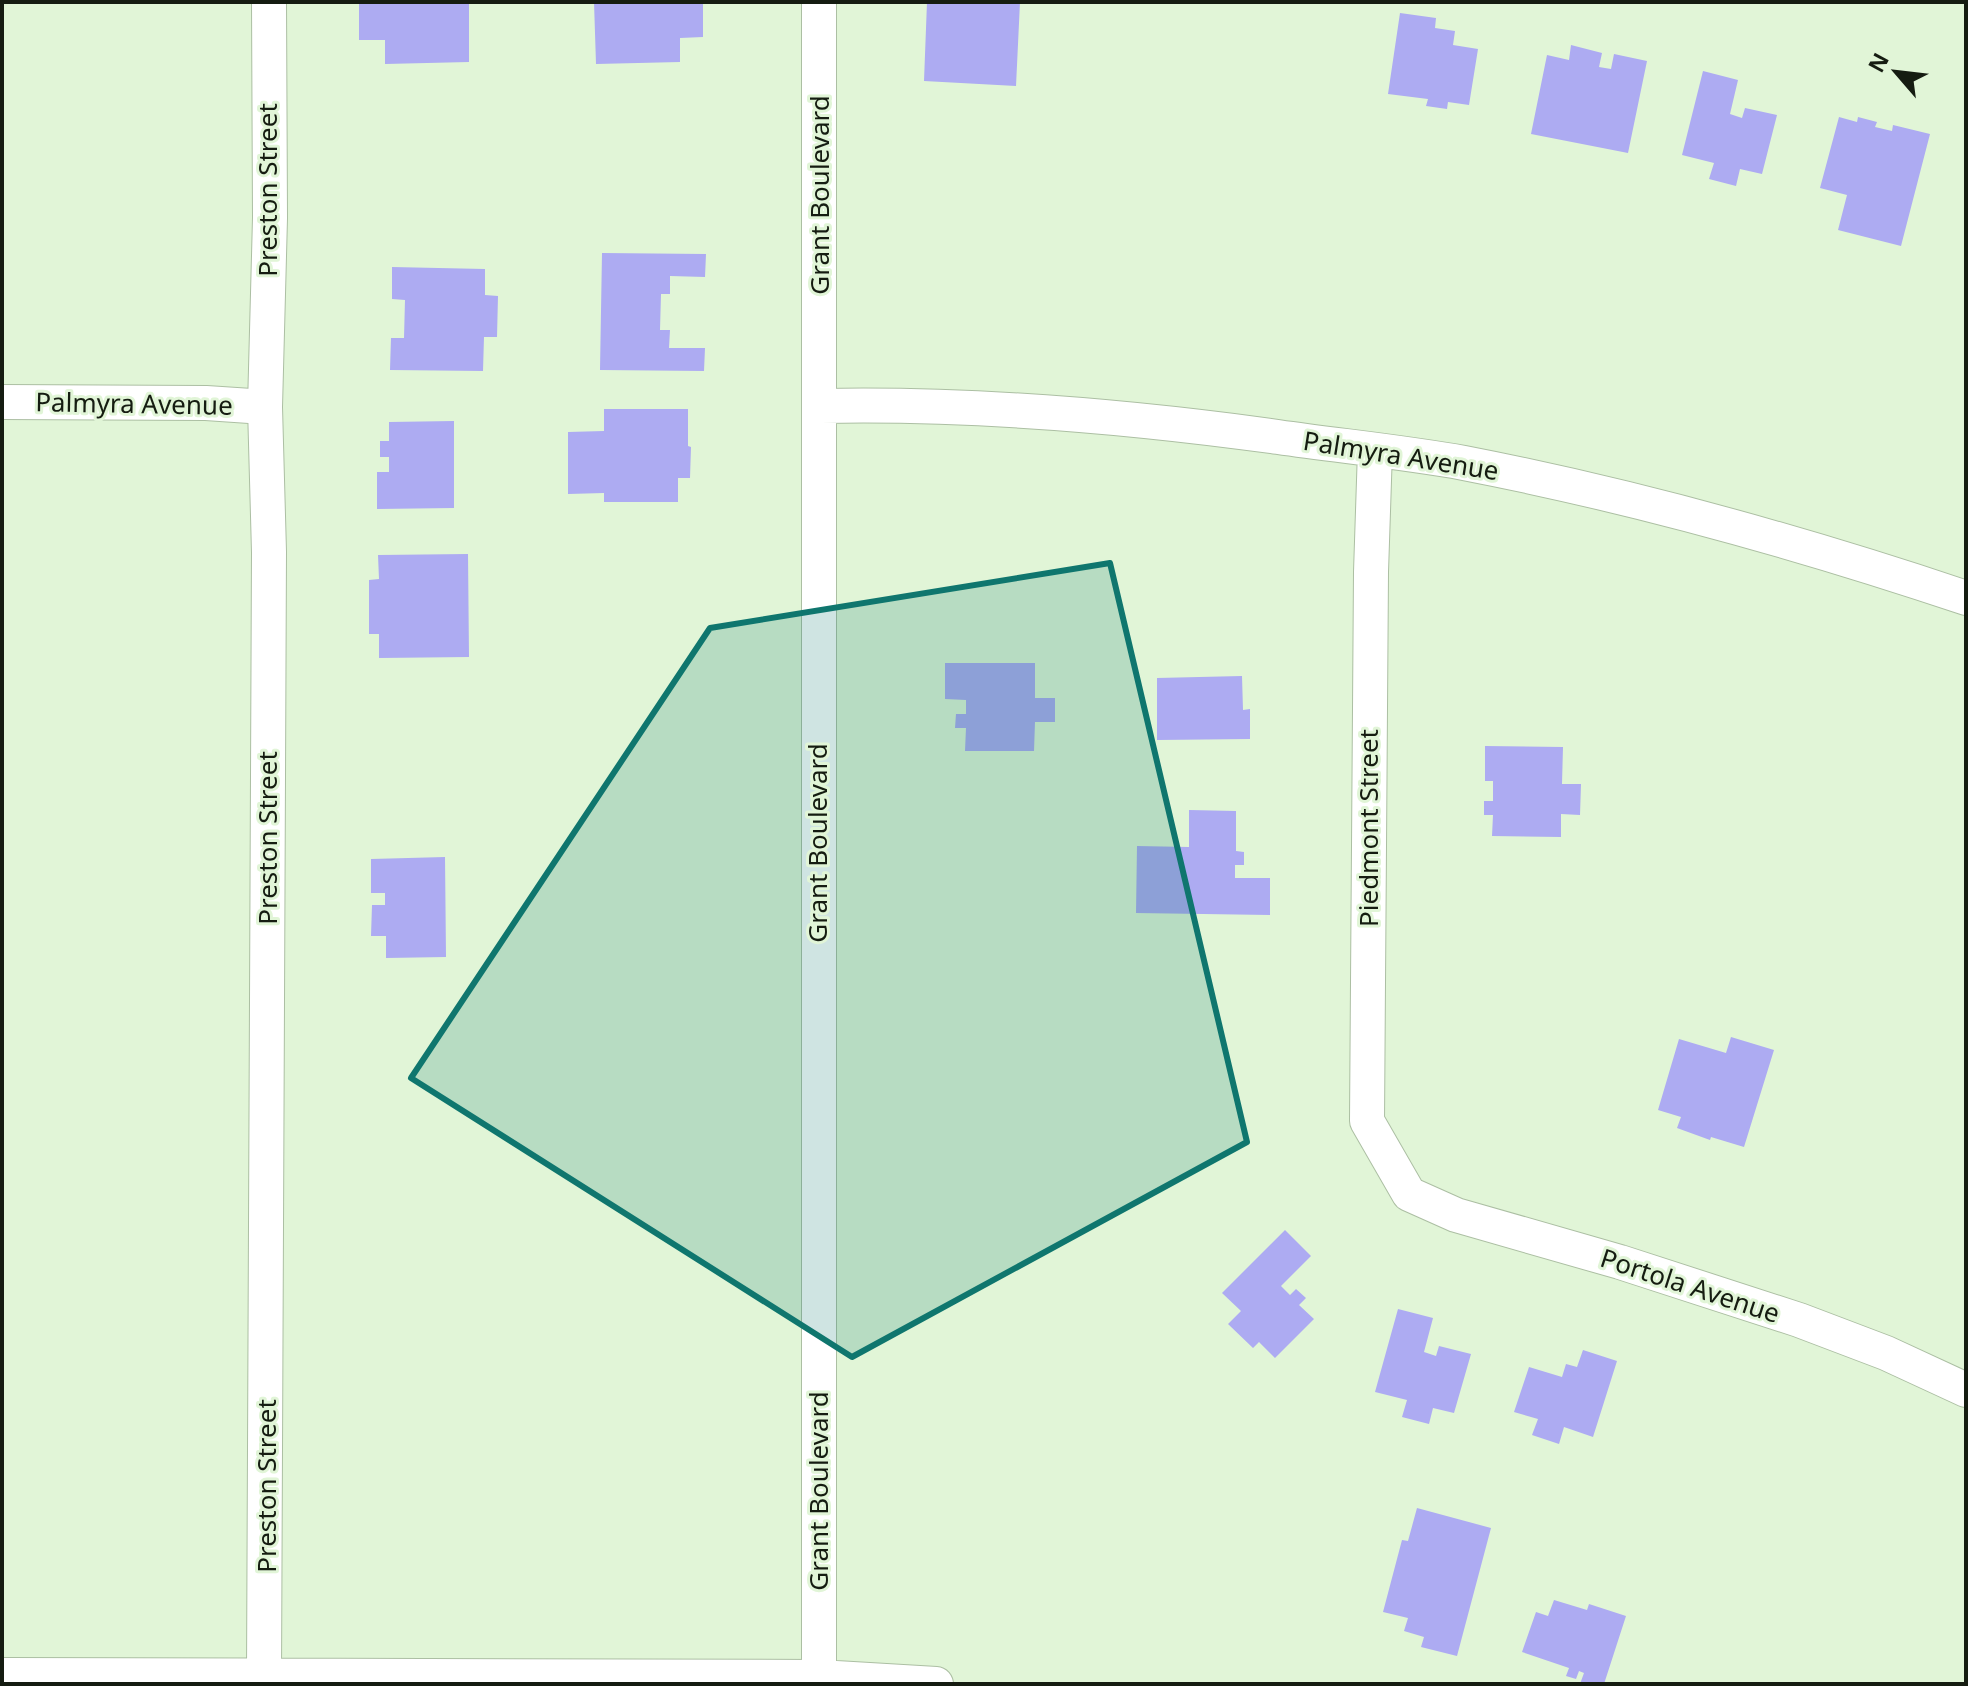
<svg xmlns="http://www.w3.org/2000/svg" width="1968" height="1686" font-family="'Noto Sans',sans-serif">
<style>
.building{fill:#adabf2}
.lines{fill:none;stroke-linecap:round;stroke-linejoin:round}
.street-casing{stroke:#acbfa3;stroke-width:36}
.street{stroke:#fff;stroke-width:34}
.marked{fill:#0f766e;fill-opacity:0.2;stroke:#0f766e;stroke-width:6;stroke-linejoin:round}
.labels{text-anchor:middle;stroke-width:6;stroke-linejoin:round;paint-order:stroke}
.street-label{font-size:26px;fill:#151c11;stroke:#e1f5d7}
</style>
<rect width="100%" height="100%" fill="#e1f5d7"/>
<path class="building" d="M359,2h110v60l-84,2v-24h-26z
M594,2h109v35l-23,1v24l-84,2z
M927,2h93l-4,84 -92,-5z
M1400,13l36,5 -1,10 20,3 -2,14 25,4 -9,56 -21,-3 -1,7 -21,-3 2,-7 -40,-5z
M1571,45l31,8 -3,14 12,2 3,-15 33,7 -19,92 -97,-19 16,-79 22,5z
M1703,71l35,9 -8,34 12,4 3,-10 32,7 -15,59 -22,-5 -4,17 -27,-7 5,-16 -32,-8z
M1839,117l18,5 1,-5 19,5 -2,5 17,4 1,-6 37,9 -29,112 -63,-16 9,-35 -27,-7z
M602,253l104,1 -1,23 -35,-1v18h-9l-1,36h10l-1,18h36l-1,23 -104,-1z
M392,267l93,2v26l13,1 -1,41h-13l-1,34 -93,-1 1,-32h13l1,-38 -13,-1z
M604,409h84v37l3,1 -1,31h-12v24h-74v-9l-36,1v-62l36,-1z
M454,421v87l-77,1v-37h12v-15h-9v-16h9v-19z
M468,554l1,103 -90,1v-24h-10v-54l10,-1 -1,-24z
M945,663h90v35h20v24h-20l-1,29h-69l1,-23h-11l1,-14h10v-14l-21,-1z
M1242,676l1,34 7,-1v30l-93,1v-62z
M1485,746l78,1 -1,37h19l-1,31 -19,-1v23l-69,-1 1,-21h-9v-14h9v-20h-8z
M1189,810l47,1v40l8,1v13h-9v13h35v37l-134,-2 1,-67 52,1z
M445,857l1,100 -60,1v-22h-15l1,-31h13v-12h-14v-34z
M1731,1037l43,13 -30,97 -33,-10 -1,3 -33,-12 4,-11 -23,-7 21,-71 47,14z
M1285,1230l26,26 -30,30 9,9 6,-6 10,9 -7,7 15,14 -39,39 -16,-16 -6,6 -25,-24 13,-13 -19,-18z
M1398,1309l35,9 -9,34 12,4 3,-10 32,8 -17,59 -21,-5 -4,16 -27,-7 5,-17 -32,-8z
M1583,1350l34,11 -24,76 -29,-10 -5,17 -27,-9 6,-16 -24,-7 15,-45 33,10 4,-13 11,3z
M1417,1508l74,20 -34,128 -36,-9 3,-10 -20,-6 4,-13 -25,-6 19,-72 6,1z
M1554,1600l33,10 2,-6 37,12 -22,68h-24l4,-11 -5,-2 -3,8 -10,-3 3,-8 -47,-16 14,-40 12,4z"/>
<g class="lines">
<defs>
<path id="street" d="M2,402l204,1 59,4
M821,406c153,-3 305,10 457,31 62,9 125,15 186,26 170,33 338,80 502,135
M1375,450l-4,122 -4,549 42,73 47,21 164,47 179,58 87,33 80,37
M264,1674l5,-1122 -4,-145 5,-189 -1,-216
M2,1675l817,2 117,7
M819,1684v-1682"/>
</defs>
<use href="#street" class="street-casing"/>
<use href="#street" class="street"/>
</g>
<path class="marked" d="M1110,563l137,579 -395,215 -441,-279 299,-450z"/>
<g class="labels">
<g class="street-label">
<text transform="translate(268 190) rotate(-90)" y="9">Preston Street</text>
<text transform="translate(820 195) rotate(-90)" y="9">Grant Boulevard</text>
<text transform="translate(134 404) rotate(1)" y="9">Palmyra Avenue</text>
<text transform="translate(1401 456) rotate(9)" y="9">Palmyra Avenue</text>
<text transform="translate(1369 828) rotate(-90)" y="9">Piedmont Street</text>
<text transform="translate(268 838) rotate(-90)" y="9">Preston Street</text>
<text transform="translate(818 843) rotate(-90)" y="9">Grant Boulevard</text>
<text transform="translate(1690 1286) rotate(18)" y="9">Portola Avenue</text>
<text transform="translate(267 1486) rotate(-90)" y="9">Preston Street</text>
<text transform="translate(819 1491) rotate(-90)" y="9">Grant Boulevard</text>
</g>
</g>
<rect width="1968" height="1686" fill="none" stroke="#151c11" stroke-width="8"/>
<g transform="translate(1896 72) rotate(298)" stroke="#e1f5d7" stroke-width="6" paint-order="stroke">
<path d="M0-6L14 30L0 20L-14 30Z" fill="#151c11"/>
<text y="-12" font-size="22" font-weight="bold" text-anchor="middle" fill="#151c11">N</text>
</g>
</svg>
